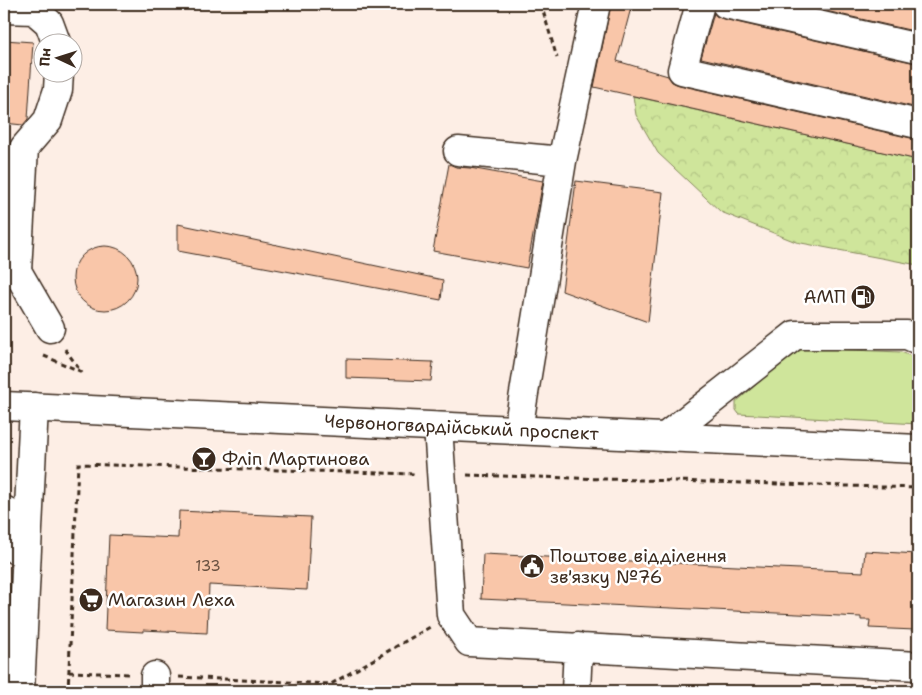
<svg xmlns="http://www.w3.org/2000/svg" width="922" height="695" font-family="'Shantell Sans',sans-serif">
<style>
.grass{fill:#cfe59b;stroke:#85885c}
.forest{fill:url(#forest-crowns);stroke:#85885c}
.building{fill:#f9c6a9;stroke:#3b2a1e}
.lines{fill:none;stroke-linecap:round;stroke-linejoin:round}
.minor-casing{stroke:#3b2a1e;stroke-width:31}
.major-casing{stroke:#3b2a1e;stroke-width:31}
.path{stroke:#3b2a1e;stroke-width:3;stroke-dasharray:5 4;stroke-linecap:butt}
.minor{stroke:#fff;stroke-width:28}
.major{stroke:#fff;stroke-width:28}
.labels{text-anchor:middle;stroke-width:5;stroke-linejoin:round;paint-order:stroke}
.number-label{font-size:15px;fill:#6a5141}
.poi-label{font-size:18px;fill:#3b2a1e;stroke:#fff;text-anchor:start}
.street-label{font-size:18px;fill:#3b2a1e;stroke:#fff}
</style>
<defs>
<pattern id="forest-crowns" width="20" height="18" patternUnits="userSpaceOnUse" patternTransform="scale(1.25)"><rect width="20" height="18" fill="#cfe59b"/><path d="M2 6a3 3 0 1 1 6 0M12 15a3 3 0 1 1 6 0" fill="none" stroke="#b3c585"/></pattern>
</defs>
<rect width="100%" height="100%" fill="#fdeee5"/>
<filter id="ink" filterUnits="userSpaceOnUse"><feTurbulence type="fractalNoise" baseFrequency=".02" numOctaves="2"/><feDisplacementMap in="SourceGraphic" scale="10" xChannelSelector="R" yChannelSelector="G"/><feConvolveMatrix kernelMatrix="1 2 1 2 8 2 1 2 1" color-interpolation-filters="sRGB"/></filter>
<g filter="url(#ink)">
<path class="grass" d="M799,348l102,4 17,7v65l-179,-10 -3,-4v-8z"/>
<path class="forest" d="M633,96l285,64v105l-122,-23 -75,-30 -63,-59 -22,-38z"/>
<path class="building" d="M611,4h21l-15,57 51,15 4,6 7,3 236,54h3v21l-324,-73z
M795,4h93l30,6v22z
M714,13l2,3 7,3 192,44h3v45l-217,-50z
M4,40l29,2 -5,77 -5,6 -19,-2z
M449,164l7,3 14,1 73,13 -16,87 -94,-17z
M576,181l87,11 -15,130 -86,-31z
M178,224l265,56 -2,20 -263,-49z
M73 278a32 32 0 1 1 64 0a32 32 0 1 1-64 0Z
M346,359l87,3 -2,19 -85,-3z
M179,511l132,6 -4,73 -98,-5 -2,48 -64,-3v2l-38,-2 4,-95 69,3z
M865,551l53,3 -3,76 -46,-2 1,-8h-9v-3l-380,-18 2,-45 380,18z"/>
<g class="lines">
<defs>
<path id="minor" d="M700,4l-18,66 236,54
M726,4l192,44
M4,9l30,1 15,13 7,19
M458,151l104,10 -44,269
M562,161l34,-157
M50,328l-33,-57 7,-123 24,-28 10,-30 1,-18
M438,427l13,188 18,27 449,24
M665,437l130,-102h112l11,5
M155,691v-15
M576,691l2,-44"/>
<g id="major">
<path id="s1" d="M4,406l914,43"/>
<path d="M4,510l4,3 9,14 -1,23"/>
<path d="M20,691l14,-284"/>
</g>
</defs>
<use href="#minor" class="minor-casing"/>
<use href="#major" class="major-casing"/>
<path class="path" d="M541,4l16,54
M65,349l17,24
M44,356l38,16
M467,475l451,13
M69,672l61,2
M179,677l152,7 99,-57
M68,691l10,-227 337,10"/>
<use href="#minor" class="minor"/>
<use href="#major" class="major"/>
</g>
</g>
<defs>
<symbol id="fuel-disc" viewBox="-11 -11 22 22"><circle r="9.5" fill="#3b2a1e" stroke="#fff"/><path d="M-5.5-6h7V0h2V4h1.3V-2.5L3-4.5l.8-.8L6-3V5H2.5V1h-1V6h-7ZM-4.2-4.7v3.2H.2V-4.7Z" fill="#fff"/></symbol>
<symbol id="bar-disc" viewBox="-11 -11 22 22"><circle r="9.5" fill="#3b2a1e" stroke="#fff"/><path d="M-6-5H6L.8 .8V4.5H3.5V6h-7V4.5H-.8V.8Z" fill="#fff"/></symbol>
<symbol id="civic-disc" viewBox="-11 -11 22 22"><circle r="9.5" fill="#3b2a1e" stroke="#fff"/><path d="M-.6-6.5H3V-4.5H.6V-3L4-1V1h2V6H-6V1h2V-1L-.6-3ZM-1.2 2.5V6h2.4V2.5Z" fill="#fff"/></symbol>
<symbol id="supermarket-disc" viewBox="-11 -11 22 22"><circle r="9.5" fill="#3b2a1e" stroke="#fff"/><path d="M-6-5.5h2.5l.6 2H6L4.5 2H-2.5L-4.4-4H-6ZM-1.5 3.2a1.3 1.3 0 1 0 .1 0ZM3 3.2a1.3 1.3 0 1 0 .1 0Z" fill="#fff"/></symbol>
</defs>
<g fill-rule="evenodd">
<use href="#fuel-disc" x="849" y="283" width="28" height="28"/>
<use href="#bar-disc" x="190" y="445" width="28" height="28"/>
<use href="#civic-disc" x="518" y="552" width="28" height="28"/>
<use href="#supermarket-disc" x="77" y="586" width="28" height="28"/>
</g>
<g class="labels">
<g class="number-label">
<text x="208" y="571">133</text>
</g>
<g class="poi-label">
<text x="846" y="303" text-anchor="end">АМП</text>
<text x="222" y="465">Фліп Мартинова</text>
<text x="550" y="562">Поштове відділення<tspan x="550" dy="21">зв'язку №76</tspan></text>
<text x="108" y="606">Магазин Леха</text>
</g>
<g class="street-label">
<text dy="6" stroke="none"><textPath href="#s1" startOffset="458">Червоногвардійський проспект</textPath></text>
</g>
</g>
<rect width="922" height="695" fill="none" stroke="#fff" stroke-width="20"/>
<rect x="10" y="10" width="902" height="675" fill="none" stroke="#3b2a1e" stroke-width="2" filter="url(#ink)"/>
<g transform="translate(58 58) rotate(274)"><circle r="24" fill="#ffffff" stroke="#b1aaa5"/>
<path d="M0-4L9 19L0 12L-9 19Z" fill="#3b2a1e"/>
<text y="-8" font-size="14" font-weight="bold" text-anchor="middle" fill="#3b2a1e">Пн</text>
</g>
</svg>
